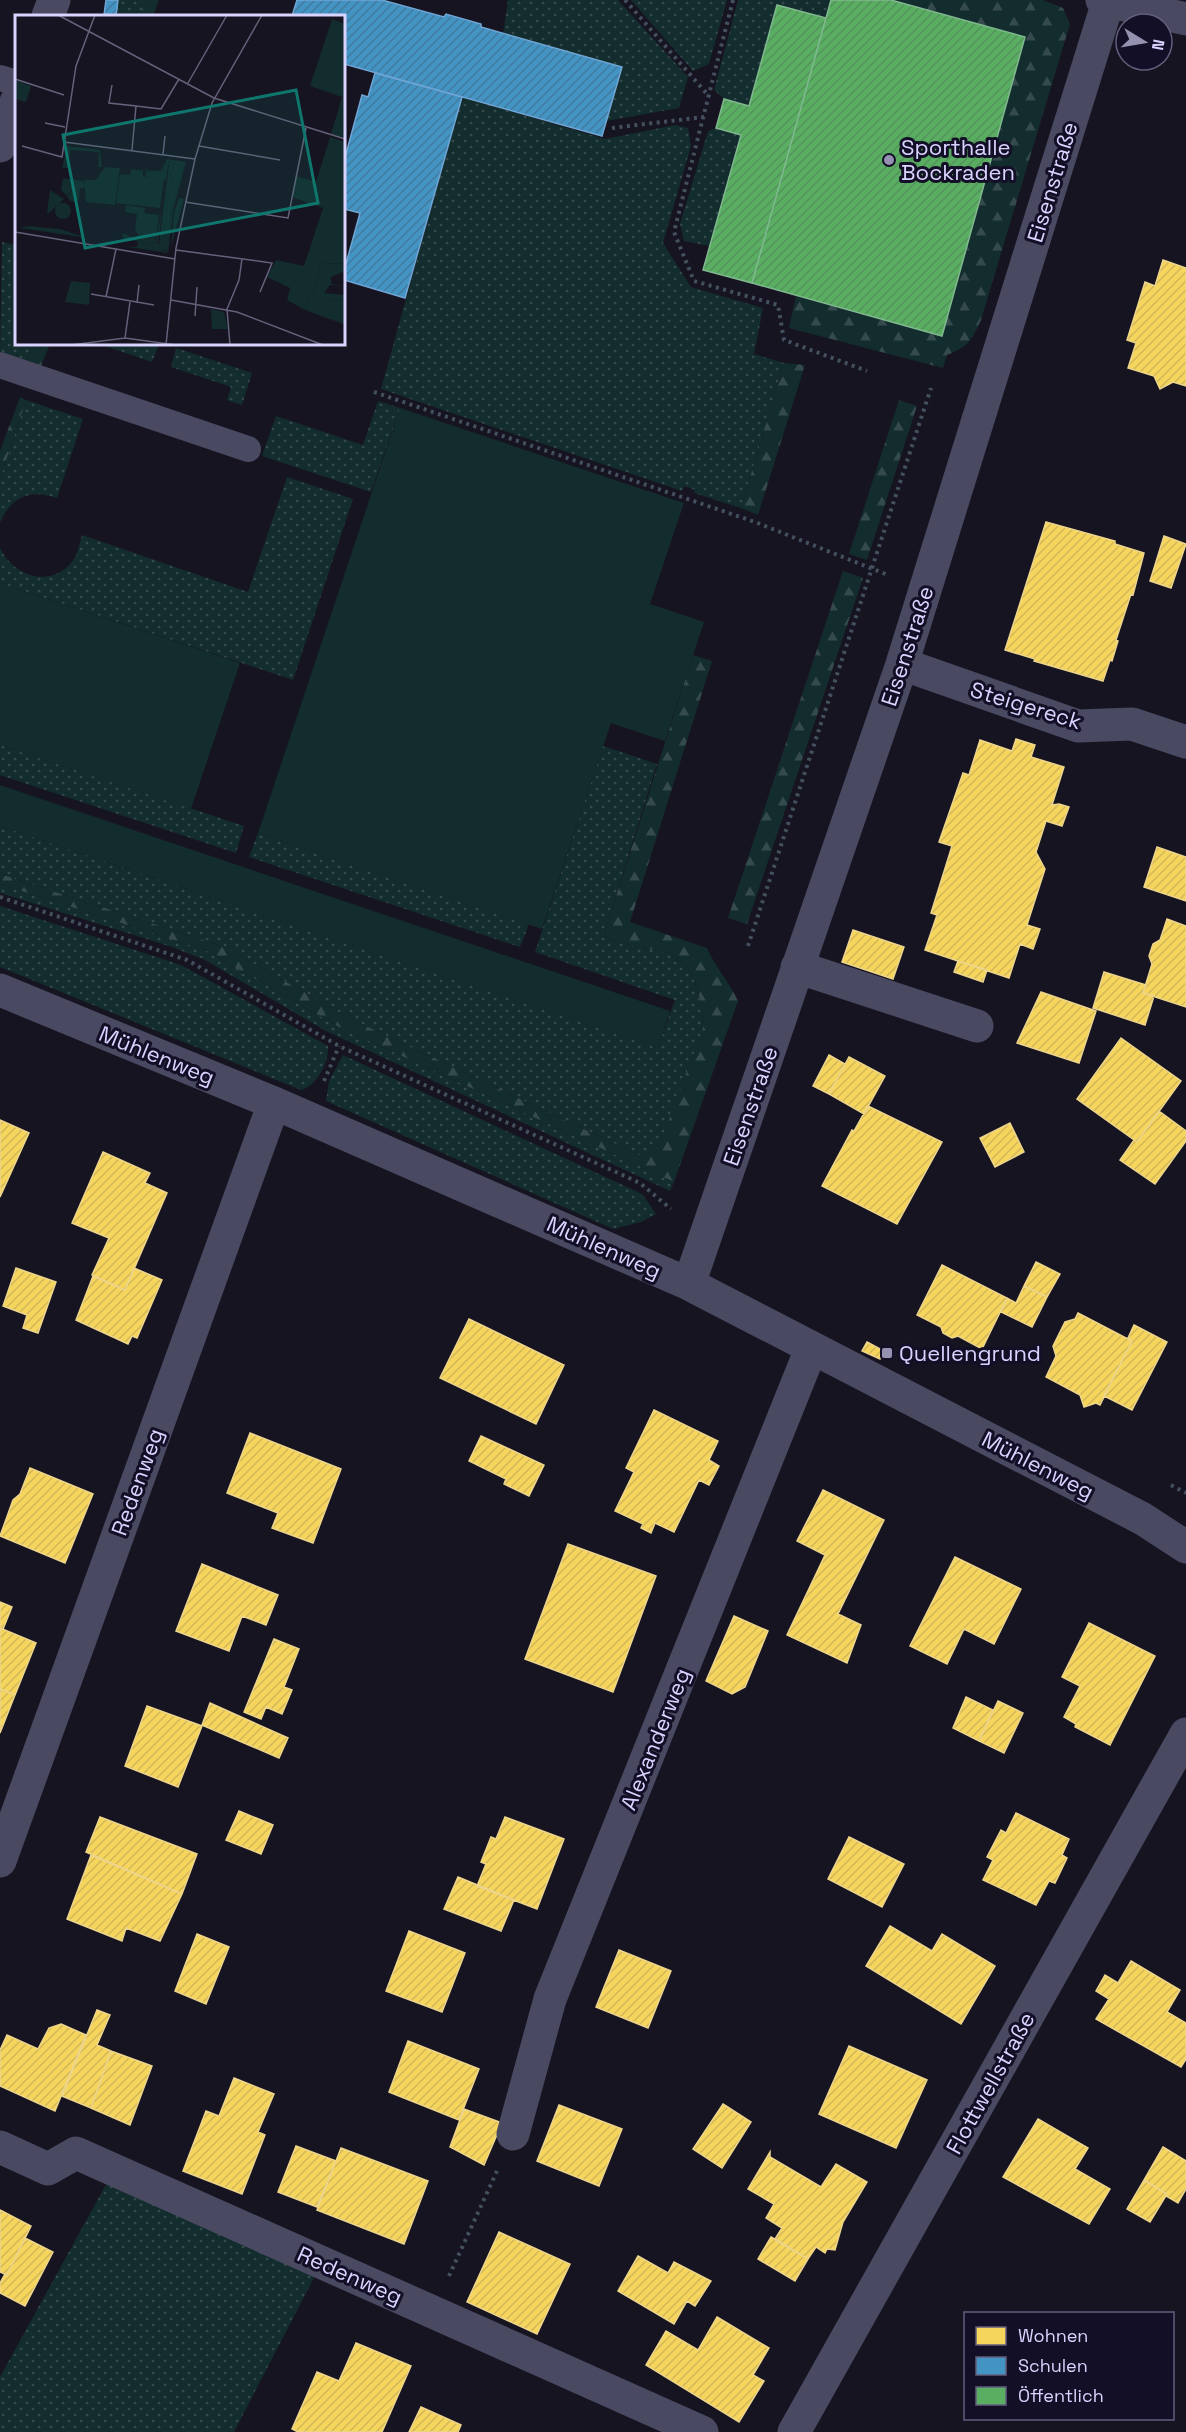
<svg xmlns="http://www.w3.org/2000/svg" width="1186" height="2432" font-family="'Space Grotesk',sans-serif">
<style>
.grass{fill:url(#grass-dots)}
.forest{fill:url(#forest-firs)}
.park{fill:#132c2d}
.homes{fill:url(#homes-hatch);stroke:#edd58d;stroke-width:1.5}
.schools{fill:url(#schools-hatch);stroke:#70a6d5;stroke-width:1.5}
.public{fill:url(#public-hatch);stroke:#80b990;stroke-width:1.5}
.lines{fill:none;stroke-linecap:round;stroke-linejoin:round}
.path{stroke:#44505f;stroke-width:4;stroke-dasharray:3 4.5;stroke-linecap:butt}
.lane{stroke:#4a4962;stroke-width:26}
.street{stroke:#4a4962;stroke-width:33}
.poi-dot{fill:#9591b1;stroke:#130f26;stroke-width:2}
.labels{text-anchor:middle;stroke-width:6;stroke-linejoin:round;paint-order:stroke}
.poi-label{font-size:22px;fill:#d9d4ff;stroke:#130f26;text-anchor:start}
.street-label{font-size:22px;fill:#d9d4ff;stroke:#130f26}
.inset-road{fill:none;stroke:#64617a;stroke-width:1.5}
.view{fill:#0f766e;fill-opacity:0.15;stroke:#0f766e;stroke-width:3}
.inset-edge{fill:none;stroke:#d9d4ff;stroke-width:3}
</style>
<defs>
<pattern id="grass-dots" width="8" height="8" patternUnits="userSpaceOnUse" patternTransform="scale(1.5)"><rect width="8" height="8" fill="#132c2d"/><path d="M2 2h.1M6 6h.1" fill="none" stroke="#354a4c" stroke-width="1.8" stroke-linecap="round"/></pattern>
<pattern id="forest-firs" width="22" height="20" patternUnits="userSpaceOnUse" patternTransform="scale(1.5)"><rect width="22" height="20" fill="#132c2d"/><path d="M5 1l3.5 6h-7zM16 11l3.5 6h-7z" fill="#354a4c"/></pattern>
<pattern id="homes-hatch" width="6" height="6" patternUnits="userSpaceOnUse" patternTransform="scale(1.5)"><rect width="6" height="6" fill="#f6d55c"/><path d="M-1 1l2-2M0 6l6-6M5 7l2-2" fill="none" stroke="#d2b759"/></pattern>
<pattern id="schools-hatch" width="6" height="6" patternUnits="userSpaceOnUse" patternTransform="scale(1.5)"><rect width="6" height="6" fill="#4393c3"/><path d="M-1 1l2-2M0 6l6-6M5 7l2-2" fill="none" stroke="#427a9f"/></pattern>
<pattern id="public-hatch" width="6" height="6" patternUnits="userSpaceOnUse" patternTransform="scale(1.5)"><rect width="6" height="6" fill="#5aae61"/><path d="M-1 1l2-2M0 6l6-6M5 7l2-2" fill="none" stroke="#54925c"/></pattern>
</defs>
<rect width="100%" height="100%" fill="#161421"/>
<path class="grass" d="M118,0h29l-6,16h-37v-1l12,1z
M508,0h110l70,77 -9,31 -73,13 15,-54 -118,-33z
M631,0h96l-18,64 -16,7z
M738,0h93l-5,18 -49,-13 -28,101 -25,-7 -10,-9z
M462,97l143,42 70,-14 13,3 3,18 -28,97 28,44 72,21 -9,46 30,9 -43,145 -47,-15 1,-3 -11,-4 -2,5 -301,-102z
M716,128l25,7 -32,111 -25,-5 -4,-17 28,-93z
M2,242l14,3v99h17l-6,17 -27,-9z
M99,344h60l-7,18z
M176,348l76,25 -10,32 -15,-5 4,-13 -60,-20z
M26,400l57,19 -26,79c-26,-9 -46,-2 -57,25v-44z
M378,401l22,7 -29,84 -109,-36 14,-40 87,29z
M287,477l66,22 -60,181 -293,-97v-35c13,28 50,41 72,14 6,-7 7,-18 10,-27l166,57z
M0,745l244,81 -8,27 -236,-78z
M603,746l54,18 -53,170 7,7 58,12 18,14 11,22 6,37 -45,122 -20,7 -288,-136 -126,-72 -225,-73v-48l658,221 17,-47 -140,-48z
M258,833l271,91 -9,23 -271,-90z
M0,884l205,66 134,77 335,155 -4,9 -344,-160 -121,-71 -33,-13 -172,-54z
M0,906l181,59 147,81c1,16 -11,40 -27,44l-301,-123z
M343,1055l299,139 14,20 -15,8 -28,7 -287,-128 3,-20z
M108,2181l210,89 -84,162h-234v-55z"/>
<path class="forest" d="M147,0h12l-6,16h-12z
M891,0h152l20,8 7,16 -89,296c-9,20 -13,27 -34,35l-4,13 -154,-40 7,-32 146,40 83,-298z
M33,344h17l-9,22 -14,-5z
M784,363l21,2 -47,150 -17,-7z
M20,397l6,3 -26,79v-28z
M899,400l18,6 -50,154 -18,-6z
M843,571l20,7 -116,346 -19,-6z
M693,655l19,6 -82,261 77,26c8,19 22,33 31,53l-64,181 -335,-155 -134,-77 -205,-66v-10l225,73 126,72 288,136 20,-8 45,-122 -6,-36 -11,-22 -18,-14 -58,-12 -7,-7z"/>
<path class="park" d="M400,408l284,95 -34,101 54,18 -39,119 -54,-18 -69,206 -284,-96z
M0,583l240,80 -49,146 -191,-64z
M0,785l670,226 -12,37 -658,-222z"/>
<path class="homes" d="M1163,260l23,8v118l-13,-4 -13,7 -6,-13 -26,-8 8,-25 -9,-3 18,-58 10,4z
M1046,522l69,19v3l29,9 -11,42 -2,-1 -15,46 2,1 -6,20 -2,-1 -7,21 -69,-20 1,-2 -30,-9z
M1164,536l22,8 -15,44 -21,-7z
M1016,739l19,6 -4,12 33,10 -12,38 7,-1 10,3 -7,19 -16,-5 -10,31 9,17 -18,56 13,4 -7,20 -13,-5 -11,34 -84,-28 12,-35 -6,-2 21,-67 -13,-4 24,-69 6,2 11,-35 32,11z
M1157,847l29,10v44l-42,-14z
M1167,919l19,7v81l-43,-14 9,-29 -3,-8 4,-12 7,-4z
M853,930l51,17 -11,32 -51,-17z
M958,961l29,9 -4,12 -29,-10z
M1104,972l42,13 -3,8 11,3 -9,29 -52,-17z
M1041,992l55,19 -17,52 -62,-20z
M1121,1038l60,43 -44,61 -60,-43z
M829,1055l16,9 -16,30 -16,-8z
M849,1057l36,19 -21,38 -35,-20z
M868,1106l74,36 -45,82 -75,-38 30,-56 2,1z
M1159,1111l27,20v10l-31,43 -35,-24 14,-20 3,2z
M0,1120l29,13 -29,64z
M1010,1123l14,29 -29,15 -15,-29z
M103,1152l47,21 -5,10 22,10 -42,97 -33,-15 17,-37 -37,-15z
M1036,1262l24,12 -13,23 -23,-11z
M942,1265l65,33 -25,51 -24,-13 -6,2 -9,-5 -2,-6 -24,-12z
M16,1268l40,14 -18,51 -15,-5 4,-13 -24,-9z
M134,1268l28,12 -25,58 -5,-2 -4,8 -52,-24 17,-44 32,14z
M1024,1286l23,11 -15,30 -31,-15 6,-14 9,5z
M1078,1313l54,28 -32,64 -4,-2 -12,4 -4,-12 -34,-18 10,-21 -3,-10 12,-24 10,-3z
M469,1319l95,46 -28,59 -96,-46z
M1134,1325l33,17 -35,68 -28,-14 28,-55 -4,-3z
M867,1342l17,9 -4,8 -18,-8z
M654,1410l64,31 -9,19 10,6 -10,19 -10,-5 -25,52 -19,-9 -4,10 -10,-5 2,-4 -28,-13 19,-39 -8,-4z
M250,1433l91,36 -28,74 -41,-15 6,-15 -51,-20z
M481,1436l63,29 -15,31 -25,-12 2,-5 -37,-18z
M30,1468l63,26 -28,69 -65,-27 13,-36 7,-6z
M823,1490l61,30 -46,94 23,11 -14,38 -60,-28 38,-80 -28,-14z
M568,1544l88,32 -43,116 -88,-33z
M955,1557l66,32 -27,55 -30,-15 -17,35 -37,-18z
M202,1564l76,31 -12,30 -24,-9 -13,35 -53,-20z
M0,1602l12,5 -9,22 -3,-1z
M734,1616l34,15 -23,56 -13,7 -26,-13z
M1089,1623l66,33 -45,89 -35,-18 1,-3 -12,-7 16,-31 -18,-9z
M0,1628l36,15 -21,52 -15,-6z
M274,1639l25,10 -15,38 8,3 -10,24 -16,-7 -5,12 -17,-7z
M0,1689l15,6 -15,38z
M966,1697l27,13 -14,31 -26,-13z
M998,1701l25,12 -19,40 -25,-12z
M210,1703l78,35 -9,20 -77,-33z
M147,1706l55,20 -24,61 -53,-21z
M239,1811l34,14 -12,29 -35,-14z
M1016,1813l53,26 -7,16 5,3 -12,25 -6,-2 -13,24 -53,-25 10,-20 -6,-3 14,-27 5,3z
M100,1817l97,37 -15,40 -96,-42z
M505,1817l59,22 -27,70 -60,-23 9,-22 -5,-2 10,-25 5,2z
M849,1837l55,27 -22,43 -54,-28z
M91,1855l91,39 -22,47 -34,-13 -4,13 -55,-22z
M458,1877l56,23 -13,31 -57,-22z
M890,1926l42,25 10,-17 53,32 -34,58 -95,-58z
M409,1931l56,22 -23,59 -56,-21z
M197,1934l32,13 -23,57 -31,-13z
M619,1950l52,21 -23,57 -52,-21z
M1131,1961l49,29 -13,22 19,11v36l-5,8 -85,-48 13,-20 -13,-8 9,-16 13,8z
M97,2010l13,5 -13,30 14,6 -20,57 -29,-12z
M61,2024l25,11 -31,76 -55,-25v-36l7,-15 31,14 11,-21z
M408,2041l71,28 -20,51 -70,-28z
M849,2046l78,34 -31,68 -77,-34z
M111,2051l41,15 -22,59 -39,-17z
M234,2078l40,16 -16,38 7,3 -23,59 -59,-23 23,-60 13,5z
M723,2104l28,18 -29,46 -29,-19z
M559,2105l63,24 -23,57 -62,-25z
M464,2109l38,14 -18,42 -34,-18z
M1038,2119l50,29 -13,21 35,20 -21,35 -86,-47z
M296,2146l40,15 -19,46 -39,-15z
M1163,2147l23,14v28l-8,14 -12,-7 1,-2 -23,-14z
M341,2148l87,33 -24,63 -87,-34z
M770,2152v5l51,30 15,-23 31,18 -24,40 -8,28 -8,-1 -2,4 -9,-6 -8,12 -33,-20 7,-11 -16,-10 8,-14 -26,-15z
M1144,2180l23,14 -17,28 -23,-13z
M0,2210l31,16 -24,49 -7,-3z
M499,2232l71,32 -33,70 -70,-32z
M771,2237l37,22 -13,22 -37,-22z
M25,2238l28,14 -28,54 -25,-13v-10l5,-9 2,1z
M638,2256l30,17 6,-11 37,19 -16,25 -8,-5 -13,23 -56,-33z
M717,2317l52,31 -16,27 11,6 -25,41 -93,-57 20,-34 32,19z
M356,2343l55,23 -29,66h-84l-6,-3 25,-57 22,9z
M421,2407l40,18 -3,7h-49z"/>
<path class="schools" d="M106,0h12l-2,16 -12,-1z
M297,0h85l62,17 2,-3 35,10v3l141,40 -20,69 -258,-72v-48h-52z
M375,73l87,24 -57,201 -61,-18v-9l16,-58 -16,-4v-48l18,-66 6,2z"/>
<path class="public" d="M831,0h60l134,37 -83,299 -190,-53z
M777,5l49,13 -74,265 -49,-13 38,-135 -25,-7 8,-29 25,7z"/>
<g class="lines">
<path class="path" d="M625,0l83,95
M733,0l-59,232 20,49 84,24 6,35 83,31
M612,128l92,-11
M374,392l381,130 133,53
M0,897l187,63 152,86 301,137 31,26
M748,946l183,-558
M324,1081l15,-35
M1171,1485l15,8
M449,2276l48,-105"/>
<path class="lane" d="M0,78l16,5
M0,365l248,84"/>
<path class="street" d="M1102,0l84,19
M48,16l6,-16
M0,146l16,-44
M902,664l176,62 54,-2 54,18
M797,967l180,59
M0,990l274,113 415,181 454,235 43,28
M689,1284l213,-620 206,-662
M0,1861l274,-758
M513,2134l37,-135 261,-650
M0,2147l48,22 28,-16 626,279
M794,2432l392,-698"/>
</g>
<g class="poi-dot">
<circle cx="889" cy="160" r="6"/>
<rect x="881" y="1347" width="12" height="12" rx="3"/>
</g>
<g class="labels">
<g class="poi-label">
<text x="901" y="155">Sporthalle<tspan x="901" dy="25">Bockraden</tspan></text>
<text x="899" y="1361">Quellengrund</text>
</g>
<g class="street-label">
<text transform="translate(1052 182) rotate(-73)" y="8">Eisenstraße</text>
<text transform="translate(907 646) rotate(-72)" y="8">Eisenstraße</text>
<text transform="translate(1026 705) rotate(17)" y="8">Steigereck</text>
<text transform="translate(157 1055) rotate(22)" y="8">Mühlenweg</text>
<text transform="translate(750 1106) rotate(-71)" y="8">Eisenstraße</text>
<text transform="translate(604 1247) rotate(24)" y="8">Mühlenweg</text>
<text transform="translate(1038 1465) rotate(27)" y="8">Mühlenweg</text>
<text transform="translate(137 1482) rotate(-70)" y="8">Redenweg</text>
<text transform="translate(655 1739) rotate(-68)" y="8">Alexanderweg</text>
<text transform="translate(990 2083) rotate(-61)" y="8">Flottwellstraße</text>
<text transform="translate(350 2275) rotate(24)" y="8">Redenweg</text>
</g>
</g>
<g transform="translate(15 15)">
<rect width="330" height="330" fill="#161421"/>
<path d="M317,4l13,5v114l-14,-4 11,-37 -32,-11zM315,122l15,5v122l-25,-1 -4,24 -13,22 -16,-9 3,-12 -23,-11 9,-17 28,6 19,-58 -31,-11 4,-21 20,6zM155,147l14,4 -13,43 -3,32 4,-30 14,-49 -13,49 -5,43 -1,-4 -14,-1 -15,-8 -15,-3v-5l12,6 4,-4 -4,-4 2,-17 -12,-2 1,-7 19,3 -5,34 15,2 7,-34 -4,34h4l11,-78 -5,-1 -2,15 -21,-3 1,-6 17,2 2,-8zM90,152l15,1 -5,37 -29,-3 -2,-22h12zM48,163l20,3 2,7h-5l-1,12 -7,2 -5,-5 8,-11 -8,10 -6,-6zM35,175l14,9 -15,14h-2zM164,183l5,1 -13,48 3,-34zM40 196a8 8 0 1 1 16 0a8 8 0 1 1-16 0ZM12,211l33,3 27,9 -67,-10zM56,266l19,2 -1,22 -24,-3zM315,283l15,4v31l-1,-9 -23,-8z" fill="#132c2d"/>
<path d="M52,131l33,4 2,17h-4l1,-15 -29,-2 -2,18h-6zM152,144l19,3 -14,49 -5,42 -45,-7 15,1 1,-5 -15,-4 16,3 27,10 5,-42 12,-43 -13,-4 -5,3 -2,8 -28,-3 26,1zM305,248l25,1v7l-14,6v7l14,2 -15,-1 -6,8 21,2v7l-15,-4 -9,18 -18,-7 13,-22z" fill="#132c2d"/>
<path d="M0,65l16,6 -5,16 -11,-3zM154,150l4,1 -11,79 -3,-1zM116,154l12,2v6l21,2 -4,29 -44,-5 4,-29 10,1zM129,198l15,2 -4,29 -15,-2zM196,294l13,3 4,17h-16z" fill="#132c2d"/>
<path class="inset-road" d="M43,0l156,83 131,41M0,64l49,16M173,68l39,-68M97,70l-3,18 27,3 -4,44M121,91l25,3 18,-30M30,108l20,4M49,127l131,17M7,131l40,11 14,-91 19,-51M184,131l81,14M148,139l2,-18M170,187l103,16 18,-90M0,217l160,27M161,235l96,13 -12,29M76,279l63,11M91,282l10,-48M156,285l66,12 86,33M122,288l2,-18M180,301l2,-29M110,323l5,-36M56,330l54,-7 51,7M151,330l10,-97 19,-89 17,-56 50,-88M215,330l-3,-36 12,-29 3,-21"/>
<path class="view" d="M281,75l22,113 -233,45 -22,-113z"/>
<rect width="330" height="330" class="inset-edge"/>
</g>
<rect x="964" y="2312" width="210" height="108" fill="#130f26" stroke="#625e7d" stroke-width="1.5"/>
<rect x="976" y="2327" width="30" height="18" fill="#f6d55c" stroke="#625e7d" stroke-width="1.5"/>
<text x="1018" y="2342" font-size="18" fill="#d9d4ff">Wohnen</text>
<rect x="976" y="2357" width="30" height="18" fill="#4393c3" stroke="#625e7d" stroke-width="1.5"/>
<text x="1018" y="2372" font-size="18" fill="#d9d4ff">Schulen</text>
<rect x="976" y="2387" width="30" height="18" fill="#5aae61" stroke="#625e7d" stroke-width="1.5"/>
<text x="1018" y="2402" font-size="18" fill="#d9d4ff">Öffentlich</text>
<g transform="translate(1144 42) rotate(101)"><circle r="28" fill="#130f26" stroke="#625e7d" stroke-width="1.5"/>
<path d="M0-4.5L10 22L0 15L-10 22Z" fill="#9591b1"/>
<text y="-9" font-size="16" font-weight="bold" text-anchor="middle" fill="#d9d4ff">N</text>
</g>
</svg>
